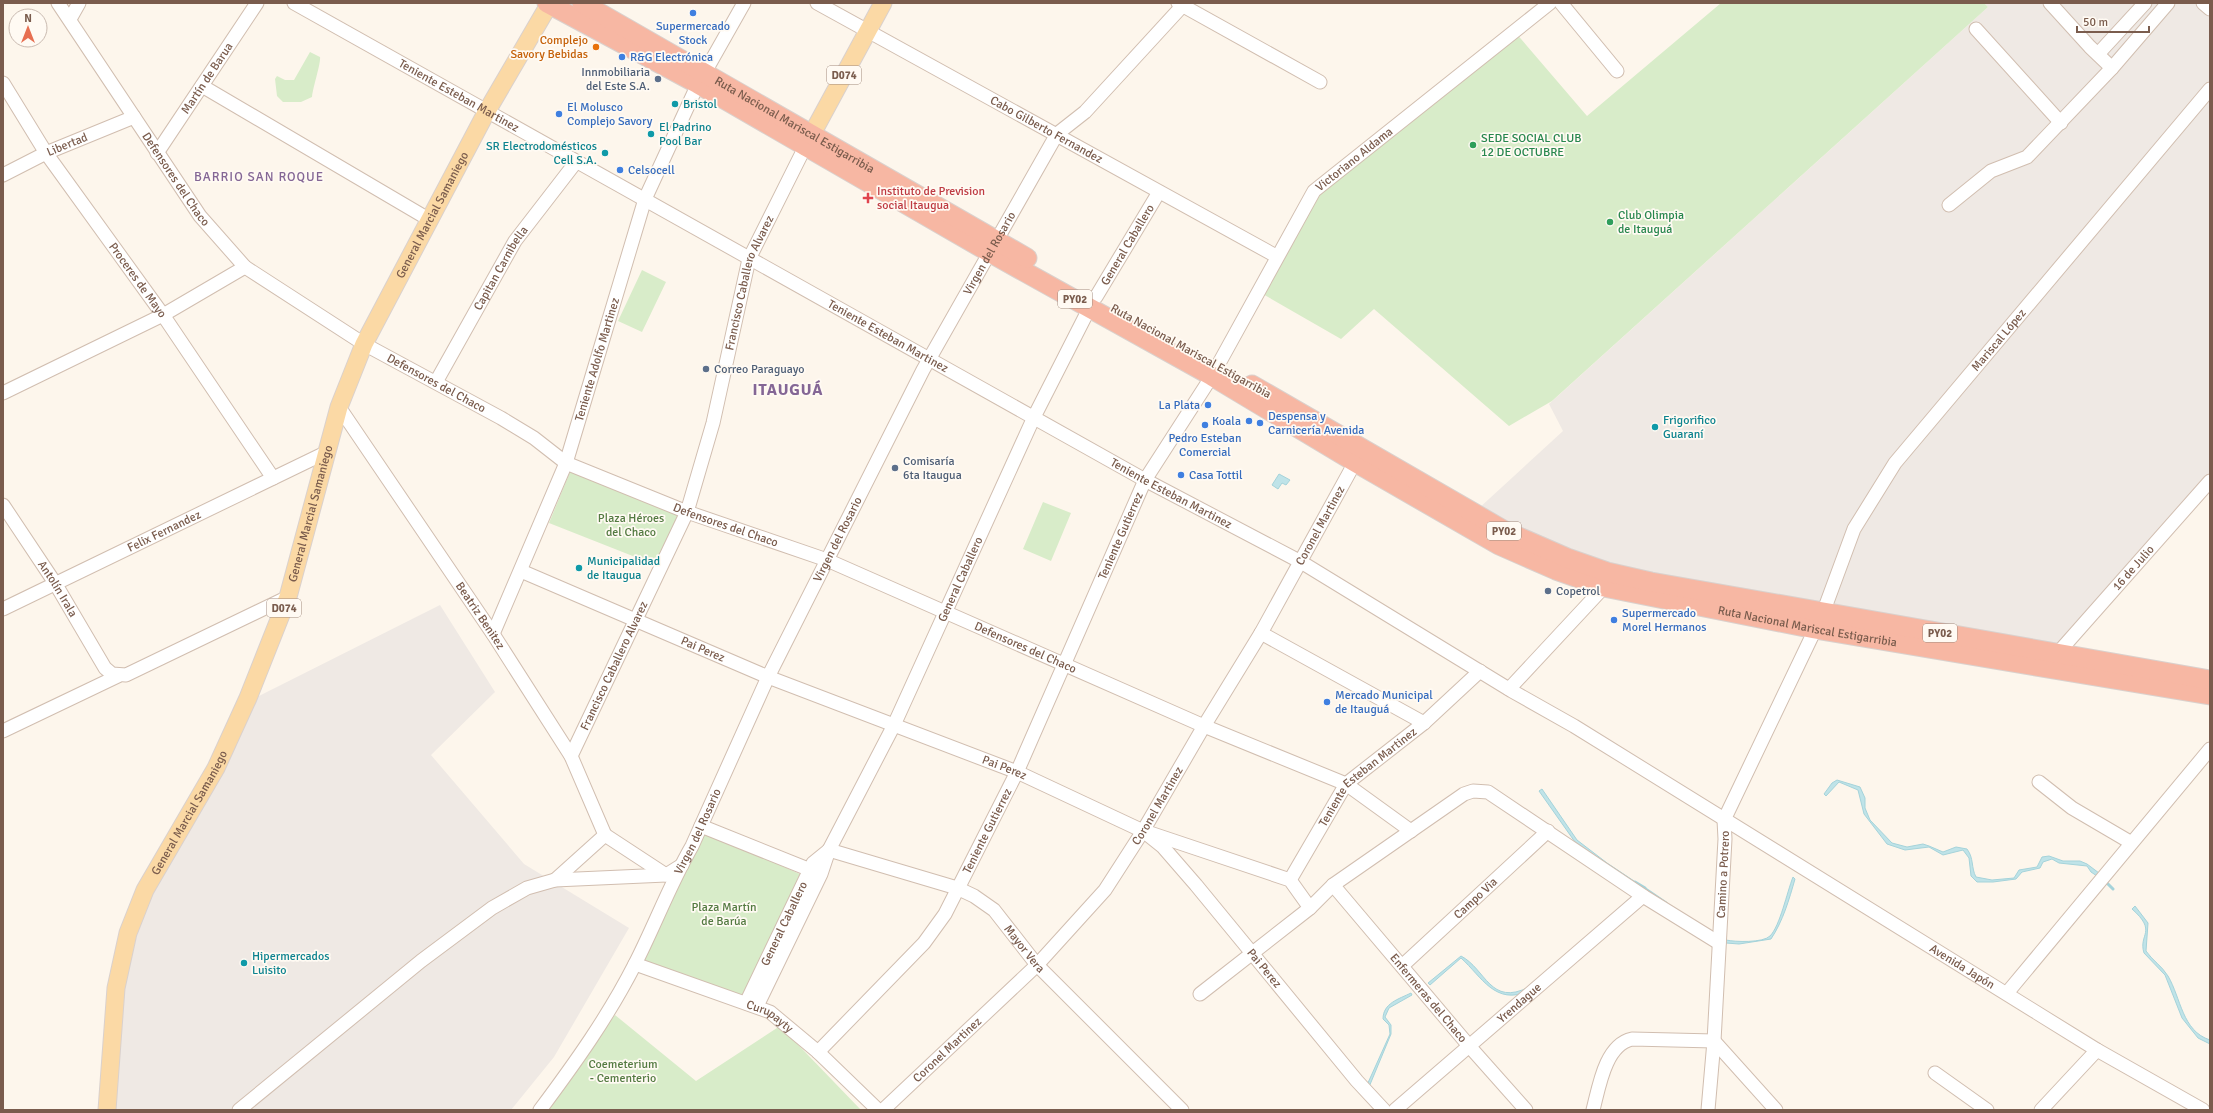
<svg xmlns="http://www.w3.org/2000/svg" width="2213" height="1113" font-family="Signika,sans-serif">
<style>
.industrial{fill:#efe9e4}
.green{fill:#d8ecc9}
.water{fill:#bfe3e8;stroke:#a5d3da}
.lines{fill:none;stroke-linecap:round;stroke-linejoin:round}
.stream{stroke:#a5d3da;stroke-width:3}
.minor-casing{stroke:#d1beb0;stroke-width:15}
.major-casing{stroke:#dad1cd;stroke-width:19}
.highway-casing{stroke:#dad1cd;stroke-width:21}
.minor{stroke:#fff;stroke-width:13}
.major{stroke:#fbd9a5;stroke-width:17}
.highway{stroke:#f7b7a3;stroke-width:19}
.shop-dot{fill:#3f7fe0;stroke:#fffaf3;stroke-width:1.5}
.food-dot{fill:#e8710a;stroke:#fffaf3;stroke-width:1.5}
.service-dot{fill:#5c6f8a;stroke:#fffaf3;stroke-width:1.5}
.culture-dot{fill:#0f9aa8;stroke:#fffaf3;stroke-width:1.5}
.leisure-dot{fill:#2e9e5b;stroke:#fffaf3;stroke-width:1.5}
.health-dot{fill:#e0444e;stroke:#fffaf3;stroke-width:1.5}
.labels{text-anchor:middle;stroke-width:3.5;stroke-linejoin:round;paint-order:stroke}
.shield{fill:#fffaf3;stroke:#a28b7f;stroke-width:1}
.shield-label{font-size:11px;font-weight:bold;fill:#7a5c4d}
.shop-label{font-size:12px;fill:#366cbe;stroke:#fffaf3;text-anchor:start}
.food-label{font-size:12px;fill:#c56008;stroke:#fffaf3;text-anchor:end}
.service-label{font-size:12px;fill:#4e5e75;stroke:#fffaf3;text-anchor:start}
.street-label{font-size:12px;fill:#7a5c4d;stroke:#fffaf3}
.culture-label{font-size:12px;fill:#0d838f;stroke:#fffaf3;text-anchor:start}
.leisure-label{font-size:12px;fill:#27864d;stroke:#fffaf3;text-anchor:start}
.health-label{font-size:12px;fill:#be3a42;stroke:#fffaf3;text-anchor:start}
.park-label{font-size:12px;fill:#537a41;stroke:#fffaf3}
.neighbourhood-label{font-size:13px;letter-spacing:1px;fill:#846695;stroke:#fffaf3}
.district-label{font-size:16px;font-weight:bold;letter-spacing:1px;fill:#846695;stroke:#fffaf3}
</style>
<rect width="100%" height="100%" fill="#fdf6ec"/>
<path class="industrial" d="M1984,3h226v470l-153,173 -467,-83 -113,-53 86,-79 -14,-27 439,-397z
M440,605l55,87 -64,63 93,109 105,64 -75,129 -43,53h-399l13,-128 19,-74 109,-209z"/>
<path class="green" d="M1721,3h263l4,4 -436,394 -43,25 -135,-117 -33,30 -80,-46 57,-104 197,-157 72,84z
M310,52l10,5c1,6 -7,30 -8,40l-11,5h-18l-6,-6 -2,-17 2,-3 8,4h9z
M642,270l24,12 -24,50 -24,-11z
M570,472l108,42 -20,52 -109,-43z
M1043,502l28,11 -20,48 -28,-12z
M703,830l101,46 -59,120 -108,-33z
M615,1015l81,66 84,-55 81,84h-316z"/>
<path class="water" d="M1279,474l11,6 -4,5 -4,-2 -4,6 -6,-4z
M1837,780l23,7 5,11v10l5,12 22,23 15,4 16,-3 6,2 14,6 13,-5 11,2c7,9 4,19 9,28l16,3 22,-2 5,-8 18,-3 5,-10 7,-1 14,5h17l7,3 12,9 -2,3 -6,-4 -4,-6 -28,-3 -7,-4 -9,3 -3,6 -18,4 -6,7 -23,3h-16l-6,-6 -2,-18 -6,-8 -20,5 -14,-8 -24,3 -18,-6 -23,-30 -6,-24 -19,-8 -13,14 -2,-2 8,-11z
M1542,789l35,51 30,23 93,62 -1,2 -124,-85 -36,-51z
M1793,877l2,2c-6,21 -12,42 -24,60l-32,5 -13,-1v-3c9,2 37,3 44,-4 10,-10 17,-44 23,-59z
M1629,899l2,3 -102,89c-34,15 -47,-14 -68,-33l-31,27 -2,-2 33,-27c25,13 29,51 68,31z
M2135,906l13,17 -2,28c6,9 16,15 22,25 13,22 14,55 42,64v4l-12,-6 -16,-20 -17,-43 -21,-22c-6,-19 14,-21 -12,-44z
M1411,993l1,2 -23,13 -4,9 6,8v9l-22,53 -2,-2 23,-51 -1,-9 -6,-6c0,-16 16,-20 28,-26z"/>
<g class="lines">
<path class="stream" d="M1635,882l10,6
M2107,883l6,6
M1644,888l22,15"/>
<defs>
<g id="minor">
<path id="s1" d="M58,3l142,213 45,51 119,77 137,74 33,20 32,25 121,49 140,48 377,166 142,58 65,47"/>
<path id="s2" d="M294,3l851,477 156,82 211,129 62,35 523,324 106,60"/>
<path id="s3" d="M817,3l459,253"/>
<path d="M1178,3l142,79"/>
<path d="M1561,3l56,68"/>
<path d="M2050,3l40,44 22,21"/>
<path d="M2203,3l7,6"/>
<path d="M70,19l9,-16"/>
<path d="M1976,29l85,94"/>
<path d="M2098,54l47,-51"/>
<path d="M705,72l39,-69"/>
<path id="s4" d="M3,83l43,70 117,162 110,163"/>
<path d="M202,86l228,134"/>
<path id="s5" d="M157,153l100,-150"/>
<path id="s6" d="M3,175l43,-22 88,-36"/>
<path d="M1949,205l42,-34 36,-14 85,-89 56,-65"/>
<path id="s7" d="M1096,297l63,-105"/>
<path id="s8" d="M436,382l79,-141 61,-79"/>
<path d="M3,393l160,-78 82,-48"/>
<path id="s9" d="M339,407l154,227 78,122 34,79"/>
<path id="s10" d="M3,505l52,78 50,85 7,6 14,1 162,-78"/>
<path id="s11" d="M521,571l247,106 249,95 126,59 20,16 33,38 161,196 27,29"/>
<path id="s12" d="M3,609l322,-156"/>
<path d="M1261,633l163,90"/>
<path id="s13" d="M493,634l73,-171 79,-264 53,-115"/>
<path id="s14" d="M2057,654l153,-173"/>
<path d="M1509,689l95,-102"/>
<path d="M3,731l115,-55"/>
<path id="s15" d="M571,756l116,-244 26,-89 36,-164 56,-112"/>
<path d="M2039,782l33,26 58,34"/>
<path d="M701,826l117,47"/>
<path d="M1150,833l140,47 20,28"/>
<path id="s16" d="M829,850l128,38 17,8 20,14 43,55 145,145"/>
<path d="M555,880l50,-45 61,40"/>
<path id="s17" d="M1290,880l56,-96 78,-61 56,-52"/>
<path id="s18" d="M1333,885l137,162 56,63"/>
<path id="s19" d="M635,964l135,48 48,40 60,58"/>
<path id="s20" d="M1402,966l146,-135"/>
<path d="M2007,993l203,-244"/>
<path d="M1200,994l110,-86 23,-23 131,-91 9,-3 15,1 155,104 76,47"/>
<path id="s21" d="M746,1003l67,-140 16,-13"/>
<path id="s22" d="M757,1006l64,-132 8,-24 65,-125 140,-308 56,-110"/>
<path id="s23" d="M818,1052l106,-109 21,-29 72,-142 128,-292 67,-104 102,-185 236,-188"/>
<path d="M1935,1073l52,37"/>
<path d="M239,1110l182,-149 71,-53 35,-20 28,-8 111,-5 16,-10"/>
<path id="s24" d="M540,1110c35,-47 68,-93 95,-146 20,-39 35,-80 57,-118l76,-169 155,-307 134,-236 28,-22 100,-109"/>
<path id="s25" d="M883,1110l154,-145 68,-75 38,-59 61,-105 57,-93 98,-178"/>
<path id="s26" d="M1395,1110l248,-214"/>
<path d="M1593,1110c6,-23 12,-65 39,-71l82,2 62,69"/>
<path id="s27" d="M1708,1110l6,-69 11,-202 -1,-19 99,-207 31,-84 41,-66 315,-374"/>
<path d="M2041,1110l56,-60"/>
</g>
<g id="major">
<path d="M805,147l78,-144"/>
<path id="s28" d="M107,1110l9,-122 12,-55 17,-43 71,-122 32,-70 40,-101 51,-190 25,-63 123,-233 63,-108"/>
</g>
<g id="highway">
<path id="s29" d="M547,3l151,81 291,168 223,124 143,86 144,83 57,25 48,17 211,42 395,66"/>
<path id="s30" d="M582,3l445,255"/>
<path d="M1252,385l253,146 62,27 40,14 44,10 559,98"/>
</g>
</defs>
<use href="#minor" class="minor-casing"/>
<use href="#major" class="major-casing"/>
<use href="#highway" class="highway-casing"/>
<use href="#minor" class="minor"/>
<use href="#major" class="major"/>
<use href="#highway" class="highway"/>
</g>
<g class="shop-dot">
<circle cx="693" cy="13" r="4"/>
<circle cx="622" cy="57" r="4"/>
<circle cx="559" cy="114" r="4"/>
<circle cx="620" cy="170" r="4"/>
<circle cx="1208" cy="405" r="4"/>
<circle cx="1249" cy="421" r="4"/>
<circle cx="1260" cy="423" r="4"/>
<circle cx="1205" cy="425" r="4"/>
<circle cx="1181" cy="475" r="4"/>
<circle cx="1614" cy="620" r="4"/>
<circle cx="1327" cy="702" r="4"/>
</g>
<circle class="food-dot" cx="596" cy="47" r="4"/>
<g class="service-dot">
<circle cx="658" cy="79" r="4"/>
<circle cx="706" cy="369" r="4"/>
<circle cx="895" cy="468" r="4"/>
<circle cx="1548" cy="591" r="4"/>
</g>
<g class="culture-dot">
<circle cx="675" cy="104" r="4"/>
<circle cx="651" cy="134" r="4"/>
<circle cx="605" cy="153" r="4"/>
<circle cx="1655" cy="427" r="4"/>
<circle cx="579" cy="568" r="4"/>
<circle cx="244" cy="963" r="4"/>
</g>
<g class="leisure-dot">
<circle cx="1473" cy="145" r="4"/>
<circle cx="1610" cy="222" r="4"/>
</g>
<path class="health-dot" d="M866 192h4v4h4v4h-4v4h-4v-4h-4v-4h4z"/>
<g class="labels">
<g class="shield">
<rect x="827" y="66" width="34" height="18" rx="3"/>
<rect x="1058" y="290" width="34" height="18" rx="3"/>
<rect x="1487" y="522" width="34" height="18" rx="3"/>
<rect x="267" y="599" width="34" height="18" rx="3"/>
<rect x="1923" y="624" width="34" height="18" rx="3"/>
</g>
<g class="shield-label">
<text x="844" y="79">D074</text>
<text x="1075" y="303">PY02</text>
<text x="1504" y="535">PY02</text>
<text x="284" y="612">D074</text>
<text x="1940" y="637">PY02</text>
</g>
<g class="shop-label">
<text x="693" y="30" text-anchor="middle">Supermercado<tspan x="693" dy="14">Stock</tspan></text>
<text x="630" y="61">R&amp;G Electrónica</text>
<text x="567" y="111">El Molusco<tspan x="567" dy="14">Complejo Savory</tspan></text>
<text x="628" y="174">Celsocell</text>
<text x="1200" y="409" text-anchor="end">La Plata</text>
<text x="1268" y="420">Despensa y<tspan x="1268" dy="14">Carnicería Avenida</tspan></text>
<text x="1241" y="425" text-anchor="end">Koala</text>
<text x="1205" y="442" text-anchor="middle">Pedro Esteban<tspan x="1205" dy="14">Comercial</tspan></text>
<text x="1189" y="479">Casa Tottil</text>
<text x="1622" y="617">Supermercado<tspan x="1622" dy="14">Morel Hermanos</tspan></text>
<text x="1335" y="699">Mercado Municipal<tspan x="1335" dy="14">de Itauguá</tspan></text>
</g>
<g class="food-label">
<text x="588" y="44">Complejo<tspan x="588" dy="14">Savory Bebidas</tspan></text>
</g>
<g class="service-label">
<text x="650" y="76" text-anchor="end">Innmobiliaria<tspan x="650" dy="14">del Este S.A.</tspan></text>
<text x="714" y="373">Correo Paraguayo</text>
<text x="903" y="465">Comisaría<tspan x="903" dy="14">6ta Itaugua</tspan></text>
<text x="1556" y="595">Copetrol</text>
</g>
<g class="street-label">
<text dy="4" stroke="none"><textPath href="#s5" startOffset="90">Martín de Barua</textPath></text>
<text dy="4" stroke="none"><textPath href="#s2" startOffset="189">Teniente Esteban Martinez</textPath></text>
<text dy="4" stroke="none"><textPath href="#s30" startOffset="245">Ruta Nacional Mariscal Estigarribia</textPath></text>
<text dy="4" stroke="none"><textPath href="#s3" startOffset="262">Cabo Gilberto Fernandez</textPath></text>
<text dy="4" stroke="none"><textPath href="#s6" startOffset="71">Libertad</textPath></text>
<text dy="4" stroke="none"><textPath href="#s23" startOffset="1052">Victoriano Aldama</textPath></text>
<text dy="4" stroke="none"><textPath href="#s1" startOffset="212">Defensores del Chaco</textPath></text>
<text dy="4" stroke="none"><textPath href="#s28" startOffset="962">General Marcial Samaniego</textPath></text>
<text dy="4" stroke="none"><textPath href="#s7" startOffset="61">General Caballero</textPath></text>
<text dy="4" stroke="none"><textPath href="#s24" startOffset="969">Virgen del Rosario</textPath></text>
<text dy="4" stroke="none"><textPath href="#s8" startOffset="131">Capitan Carnibella</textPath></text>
<text dy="4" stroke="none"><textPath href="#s4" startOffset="239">Proceres de Mayo</textPath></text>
<text dy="4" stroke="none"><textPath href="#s15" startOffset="508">Francisco Caballero Alvarez</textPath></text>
<text dy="4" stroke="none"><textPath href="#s2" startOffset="681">Teniente Esteban Martinez</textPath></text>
<text dy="4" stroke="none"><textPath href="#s27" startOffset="848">Mariscal López</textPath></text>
<text transform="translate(1191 351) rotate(29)" y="4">Ruta Nacional Mariscal Estigarribia</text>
<text dy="4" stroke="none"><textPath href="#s13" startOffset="294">Teniente Adolfo Martinez</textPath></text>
<text dy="4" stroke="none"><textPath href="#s1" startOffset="548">Defensores del Chaco</textPath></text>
<text dy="4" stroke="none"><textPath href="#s2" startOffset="1005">Teniente Esteban Martinez</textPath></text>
<text dy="4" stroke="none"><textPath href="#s28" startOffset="638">General Marcial Samaniego</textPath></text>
<text dy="4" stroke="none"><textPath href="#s1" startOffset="872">Defensores del Chaco</textPath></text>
<text dy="4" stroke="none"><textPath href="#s25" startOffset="736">Coronel Martinez</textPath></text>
<text dy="4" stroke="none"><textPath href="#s12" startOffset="179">Felix Fernandez</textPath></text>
<text dy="4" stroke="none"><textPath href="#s23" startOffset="605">Teniente Gutierrez</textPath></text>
<text dy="4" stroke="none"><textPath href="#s24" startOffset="645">Virgen del Rosario</textPath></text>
<text dy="4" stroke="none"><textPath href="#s14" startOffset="115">16 de Julio</textPath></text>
<text dy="4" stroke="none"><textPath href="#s22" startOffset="473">General Caballero</textPath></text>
<text dy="4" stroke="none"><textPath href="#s10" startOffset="100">Antolín Irala</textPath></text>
<text dy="4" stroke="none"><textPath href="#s9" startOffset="252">Beatriz Benitez</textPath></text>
<text dy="4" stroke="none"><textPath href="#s29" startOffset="1416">Ruta Nacional Mariscal Estigarribia</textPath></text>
<text dy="4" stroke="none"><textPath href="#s1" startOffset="1196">Defensores del Chaco</textPath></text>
<text dy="4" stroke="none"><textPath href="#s11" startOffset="198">Pai Perez</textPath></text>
<text dy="4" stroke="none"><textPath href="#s15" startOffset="100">Francisco Caballero Alvarez</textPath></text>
<text dy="4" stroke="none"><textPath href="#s11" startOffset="522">Pai Perez</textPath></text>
<text dy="4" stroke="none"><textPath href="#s17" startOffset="131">Teniente Esteban Martinez</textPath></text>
<text dy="4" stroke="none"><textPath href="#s25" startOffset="412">Coronel Martinez</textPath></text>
<text dy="4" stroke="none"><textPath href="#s28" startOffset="314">General Marcial Samaniego</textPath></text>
<text dy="4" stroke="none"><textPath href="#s23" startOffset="281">Teniente Gutierrez</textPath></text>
<text dy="4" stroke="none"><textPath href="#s24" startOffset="321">Virgen del Rosario</textPath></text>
<text dy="4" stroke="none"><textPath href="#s27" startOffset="236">Camino a Potrero</textPath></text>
<text dy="4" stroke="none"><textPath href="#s20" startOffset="100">Campo Via</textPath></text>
<text dy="4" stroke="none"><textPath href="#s21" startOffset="88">General Caballero</textPath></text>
<text dy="4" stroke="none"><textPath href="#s16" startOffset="226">Mayor Vera</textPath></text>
<text dy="4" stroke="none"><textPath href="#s2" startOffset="1927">Avenida Japón</textPath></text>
<text dy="4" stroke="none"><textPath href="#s11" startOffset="858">Pai Perez</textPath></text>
<text dy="4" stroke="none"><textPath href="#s18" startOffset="148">Enfermeras del Chaco</textPath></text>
<text dy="4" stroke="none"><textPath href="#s26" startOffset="164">Yrendague</textPath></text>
<text dy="4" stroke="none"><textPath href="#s19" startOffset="145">Curupayty</textPath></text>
<text dy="4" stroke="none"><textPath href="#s25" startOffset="88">Coronel Martinez</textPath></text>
</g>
<g class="culture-label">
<text x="683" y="108">Bristol</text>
<text x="659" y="131">El Padrino<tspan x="659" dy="14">Pool Bar</tspan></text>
<text x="597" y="150" text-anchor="end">SR Electrodomésticos<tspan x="597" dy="14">Cell S.A.</tspan></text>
<text x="1663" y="424">Frigorifico<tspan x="1663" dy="14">Guaraní</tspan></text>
<text x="587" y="565">Municipalidad<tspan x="587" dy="14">de Itaugua</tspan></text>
<text x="252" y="960">Hipermercados<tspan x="252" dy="14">Luisito</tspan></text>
</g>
<g class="leisure-label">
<text x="1481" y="142">SEDE SOCIAL CLUB<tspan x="1481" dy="14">12 DE OCTUBRE</tspan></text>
<text x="1618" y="219">Club Olimpia<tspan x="1618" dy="14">de Itauguá</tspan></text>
</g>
<g class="health-label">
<text x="877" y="195">Instituto de Prevision<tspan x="877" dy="14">social Itaugua</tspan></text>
</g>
<g class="park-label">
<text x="631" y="522">Plaza Héroes<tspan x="631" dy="14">del Chaco</tspan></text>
<text x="724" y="911">Plaza Martín<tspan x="724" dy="14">de Barúa</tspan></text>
<text x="623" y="1068">Coemeterium<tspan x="623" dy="14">- Cementerio</tspan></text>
</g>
<g class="neighbourhood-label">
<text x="259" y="181">BARRIO SAN ROQUE</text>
</g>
<g class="district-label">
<text x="788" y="395">ITAUGUÁ</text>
</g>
</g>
<rect width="2213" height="1113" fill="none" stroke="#7a5c4d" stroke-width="8"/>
<g transform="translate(28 28)"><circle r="19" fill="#fffaf3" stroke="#cabbb1"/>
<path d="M0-3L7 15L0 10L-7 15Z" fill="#e76f51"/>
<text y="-6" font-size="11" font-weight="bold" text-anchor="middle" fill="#7a5c4d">N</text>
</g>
<path d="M2077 26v6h72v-6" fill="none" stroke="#7a5c4d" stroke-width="2"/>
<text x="2083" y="26" font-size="12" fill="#7a5c4d" stroke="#fffaf3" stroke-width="3" paint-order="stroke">50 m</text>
</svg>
